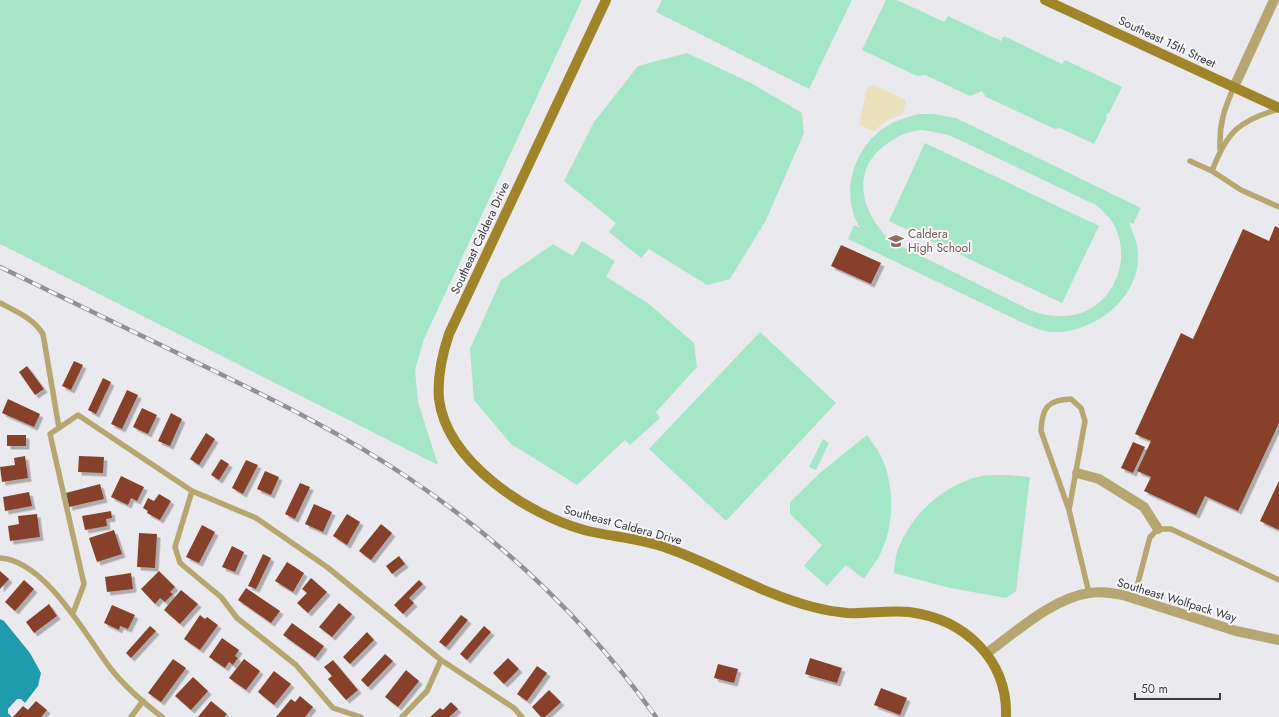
<svg xmlns="http://www.w3.org/2000/svg" width="1279" height="717" font-family="Jost,sans-serif">
<style>
.green{fill:#a5e6c8;fill-rule:evenodd}
.sand{fill:#eae0bb}
.water{fill:#209bad}
.building{fill:#874129;filter:url(#shadow)}
.lines{fill:none;stroke-linecap:round;stroke-linejoin:round}
.lane{stroke:#b8a672;stroke-width:5.5}
.street{stroke:#b8a672;stroke-width:10}
.secondary{stroke:#a0842a;stroke-width:10}
.rail-casing{stroke:#919193;stroke-width:4.5}
.rail{stroke:#f7f6fa;stroke-width:3;stroke-dasharray:9;stroke-linecap:butt}
.labels{text-anchor:middle;stroke-width:4;stroke-linejoin:round;paint-order:stroke}
.street-label{font-size:12px;fill:#3b3b3c;stroke:#f7f6fa}
.education-label{font-size:12px;fill:#785e54;stroke:#f7f6fa;text-anchor:start}
</style>
<defs>
<filter id="shadow"><feDropShadow dx="3.5" dy="3.5" stdDeviation="0" flood-color="#0004"/></filter>
</defs>
<rect width="100%" height="100%" fill="#eae9ed"/>
<path class="green" d="M0,0h582l-158,339 -9,31 3,32 20,63 -438,-221z
M662,0h190l-43,89 -153,-77z
M886,0h11l47,22 4,-6 53,25 3,-5 58,28 3,-4 57,27 -13,26 -3,1 1,4 -13,26 -34,-16 -5,1 -69,-32 -4,-6 -12,5 -45,-21 -8,1 -55,-26z
M687,53l62,29 53,31 2,20 -38,87 -36,59 -23,6 -58,-36 -8,9 -32,-26 7,-9 -52,-42 30,-59 44,-56z
M918,114h15l23,4 185,90 -8,16 -4,-2c2,7 6,15 8,23 9,48 -40,89 -85,87 -12,-1 -24,-7 -35,-12l-169,-81 6,-14 6,3c-22,-36 -5,-86 32,-105 8,-4 17,-6 26,-9zM923,130l26,5 147,70c8,7 16,14 20,24 6,14 7,31 2,45 -14,39 -49,50 -86,37l-141,-70c-28,-26 -42,-68 -7,-95 13,-10 23,-15 39,-16z
M925,143l174,83 -37,77 -173,-82z
M582,241l33,20 -9,16 42,26 46,40 3,24 -41,45 4,6 -30,27 -5,-5 -48,45 -66,-41 -37,-44 -4,-51 31,-69 52,-36 20,12z
M760,332l76,71 -110,118 -77,-72z
M867,435c4,7 10,13 14,21 13,28 14,65 1,94 -4,10 -12,19 -18,29l-18,-14 -19,21 -23,-20 18,-21 -32,-31v-12l31,-30z
M823,439l6,4 -13,27 -7,-3z
M1006,475l24,2 -14,114 -10,7 -56,-10 -56,-15c1,-7 1,-15 3,-21 13,-37 46,-67 84,-76 8,-1 17,-1 25,-1z"/>
<path class="sand" d="M873,85l33,15 -3,14 -16,6 -13,11 -15,-6 8,-37z"/>
<path class="water" d="M0,619l4,2 26,32 11,20 -3,13 -13,17 -4,-4h-4l-9,10v4l4,4h-12z"/>
<path class="building" d="M1275,226l4,2v195l-41,88 -33,-15 -9,19 -52,-24 7,-14 -14,-6 14,-30 -16,-7 46,-101 12,6 50,-110 26,12z
M841,245l40,18 -10,21 -40,-18z
M74,361l9,4 -12,25 -9,-4z
M27,366l17,23 -9,6 -16,-23z
M103,378l8,4 -15,32 -8,-4z
M127,390l11,5 -16,34 -11,-5z
M8,399l32,15 -6,13 -32,-14z
M142,408l15,7 -9,19 -15,-7z
M171,413l11,6 -12,27 -12,-5z
M206,433l9,6 -16,26 -9,-6z
M7,435h19v11h-19z
M1133,442l12,5 -12,26 -12,-5z
M25,456l3,22 -26,4 -2,-15 15,-2 -1,-7z
M79,456l25,1 -1,16 -25,-1z
M221,459l8,5 -10,16 -8,-5z
M246,460l12,5 -15,29 -11,-6z
M265,471l14,6 -8,18 -14,-6z
M121,476l23,11 -7,14 -6,-3 -3,7 -17,-8z
M1279,481v49l-19,-9z
M300,483l10,4 -15,32 -10,-5z
M100,484l4,15 -35,8 -3,-14z
M29,492l3,14 -27,5 -2,-14z
M159,494l12,7 -11,19 -13,-7 1,-2 -5,-3 5,-10 6,3z
M314,504l18,8 -9,20 -18,-8z
M111,511l1,7 -6,1 1,7 -22,4 -3,-14z
M37,514l3,23 -30,4 -2,-15 11,-2 -1,-8z
M347,514l13,8 -13,23 -14,-9z
M381,524l11,9 -21,27 -12,-9z
M202,525l13,7 -16,31 -13,-6z
M114,530l8,24 -25,8 -8,-24z
M139,533l18,1 -2,34 -18,-1z
M232,546l12,6 -9,20 -13,-5z
M263,554l8,4 -15,31 -8,-3z
M399,556l6,8 -13,10 -6,-8z
M287,562l17,11 -11,19 -18,-11z
M0,571l9,8 -9,10z
M159,571l16,16 -5,5 3,2 -8,8 -5,-4 -5,6 -14,-15z
M131,573l2,16 -26,3 -2,-15z
M311,578l16,14 -19,21 -11,-10 10,-10 -5,-4z
M24,580l10,9 -19,22 -10,-9z
M419,580l4,4 -14,14 5,5 -11,11 -9,-9z
M246,588l34,23 -9,12 -33,-23z
M181,590l17,14 -18,20 -16,-14z
M339,603l13,11 -20,23 -13,-10z
M49,604l8,12 -23,17 -8,-11z
M112,605l23,10 -7,14 -8,-3 -1,4 -15,-7z
M200,615l5,4 2,-2 11,8 -18,25 -16,-11z
M461,615l7,5 -22,27 -7,-5z
M292,623l32,23 -9,12 -32,-23z
M150,626l6,5 -25,27 -5,-5z
M484,626l7,6 -24,28 -7,-6z
M367,632l7,8 -24,24 -7,-7z
M222,638l17,12 -4,6 3,2 -5,7 -4,-3 -4,6 -16,-11z
M385,654l8,7 -25,26 -7,-7z
M508,658l11,11 -15,15 -11,-11z
M810,658l32,10 -5,15 -32,-9z
M173,659l13,9 -25,34 -13,-9z
M244,659l16,12 -14,19 -17,-12z
M333,660l25,30 -12,10 -18,-21 4,-3 -8,-9z
M718,664l20,5 -4,14 -20,-5z
M537,666l10,7 -20,28 -10,-7z
M406,670l13,11 -21,26 -13,-10z
M274,671l17,13 -17,21 -16,-13z
M193,677l15,14 -17,19 -16,-14z
M881,688l26,10 -7,17 -26,-10z
M549,690l12,12 -16,15h-4l-9,-10z
M300,696l13,11 -8,10h-29l15,-18 4,3z
M36,701l11,9 -6,7h-28l10,-11 5,4z
M211,701l16,13 -3,3h-26z
M451,702l7,7 -9,8h-19l10,-9 3,2z"/>
<g class="lines">
<path class="lane" d="M1220,149c-1,-24 4,-40 14,-62
M1190,161l22,10 29,19 38,17
M1212,171c15,-40 27,-50 67,-62
M0,303c17,9 33,15 43,31l16,94
M192,491l-17,56 5,16 41,34 16,21 59,47 37,43 28,9
M1069,510l16,-89 -4,-13 -10,-9c-24,1 -29,9 -30,32l28,79 20,83
M0,558c46,3 86,78 111,111 14,18 33,34 51,48
M1134,598l16,-61 8,-8h13l108,51
M73,613l11,-29 -34,-150 28,-19 114,76 64,27 71,49 114,93 73,48 8,9
M131,717l12,-16
M402,717l25,-26 14,-31"/>
<path class="street" d="M1234,87l40,-87
M1077,473l22,6 45,28 14,22
M987,653c29,-21 66,-55 102,-60 12,-2 23,0 34,2l113,36 43,9"/>
<path class="secondary" d="M606,0l-157,334c-7,21 -12,42 -10,65 8,63 88,115 145,131 27,7 56,8 83,18 49,17 95,46 146,59 11,3 23,5 34,6 21,1 41,-3 62,-1 55,7 99,47 97,105
M1045,0l234,108"/>
<defs>
<path id="rail" d="M0,267c68,33 136,66 204,99 70,34 141,69 206,113 95,64 179,145 246,238"/>
</defs>
<use href="#rail" class="rail-casing"/>
<use href="#rail" class="rail"/>
</g>
<defs>
<symbol id="school-bare" viewBox="-9 -9 18 18"><path d="M0-5L7-2L0 1L-7-2ZM-4 1L0 2.5L4 1V4Q0 6-4 4Z" fill="#8d6e63" stroke="#f7f6fa" stroke-width="2.5" paint-order="stroke"/></symbol>
</defs>
<g fill-rule="evenodd">
<use href="#school-bare" x="885" y="230" width="22" height="22"/>
</g>
<g class="labels">
<g class="street-label">
<text transform="translate(1167 42) rotate(25)" y="4">Southeast 15th Street</text>
<text transform="translate(480 238) rotate(-65)" y="4">Southeast Caldera Drive</text>
<text transform="translate(623 525) rotate(15)" y="4">Southeast Caldera Drive</text>
<text transform="translate(1177 600) rotate(17)" y="4">Southeast Wolfpack Way</text>
</g>
<g class="education-label">
<text x="908" y="238">Caldera<tspan x="908" dy="14">High School</tspan></text>
</g>
</g>
<path d="M1135 693v6h85v-6" fill="none" stroke="#3b3b3c" stroke-width="2"/>
<text x="1141" y="693" font-size="12" fill="#3b3b3c" stroke="#f7f6fa" stroke-width="3" paint-order="stroke">50 m</text>
</svg>
